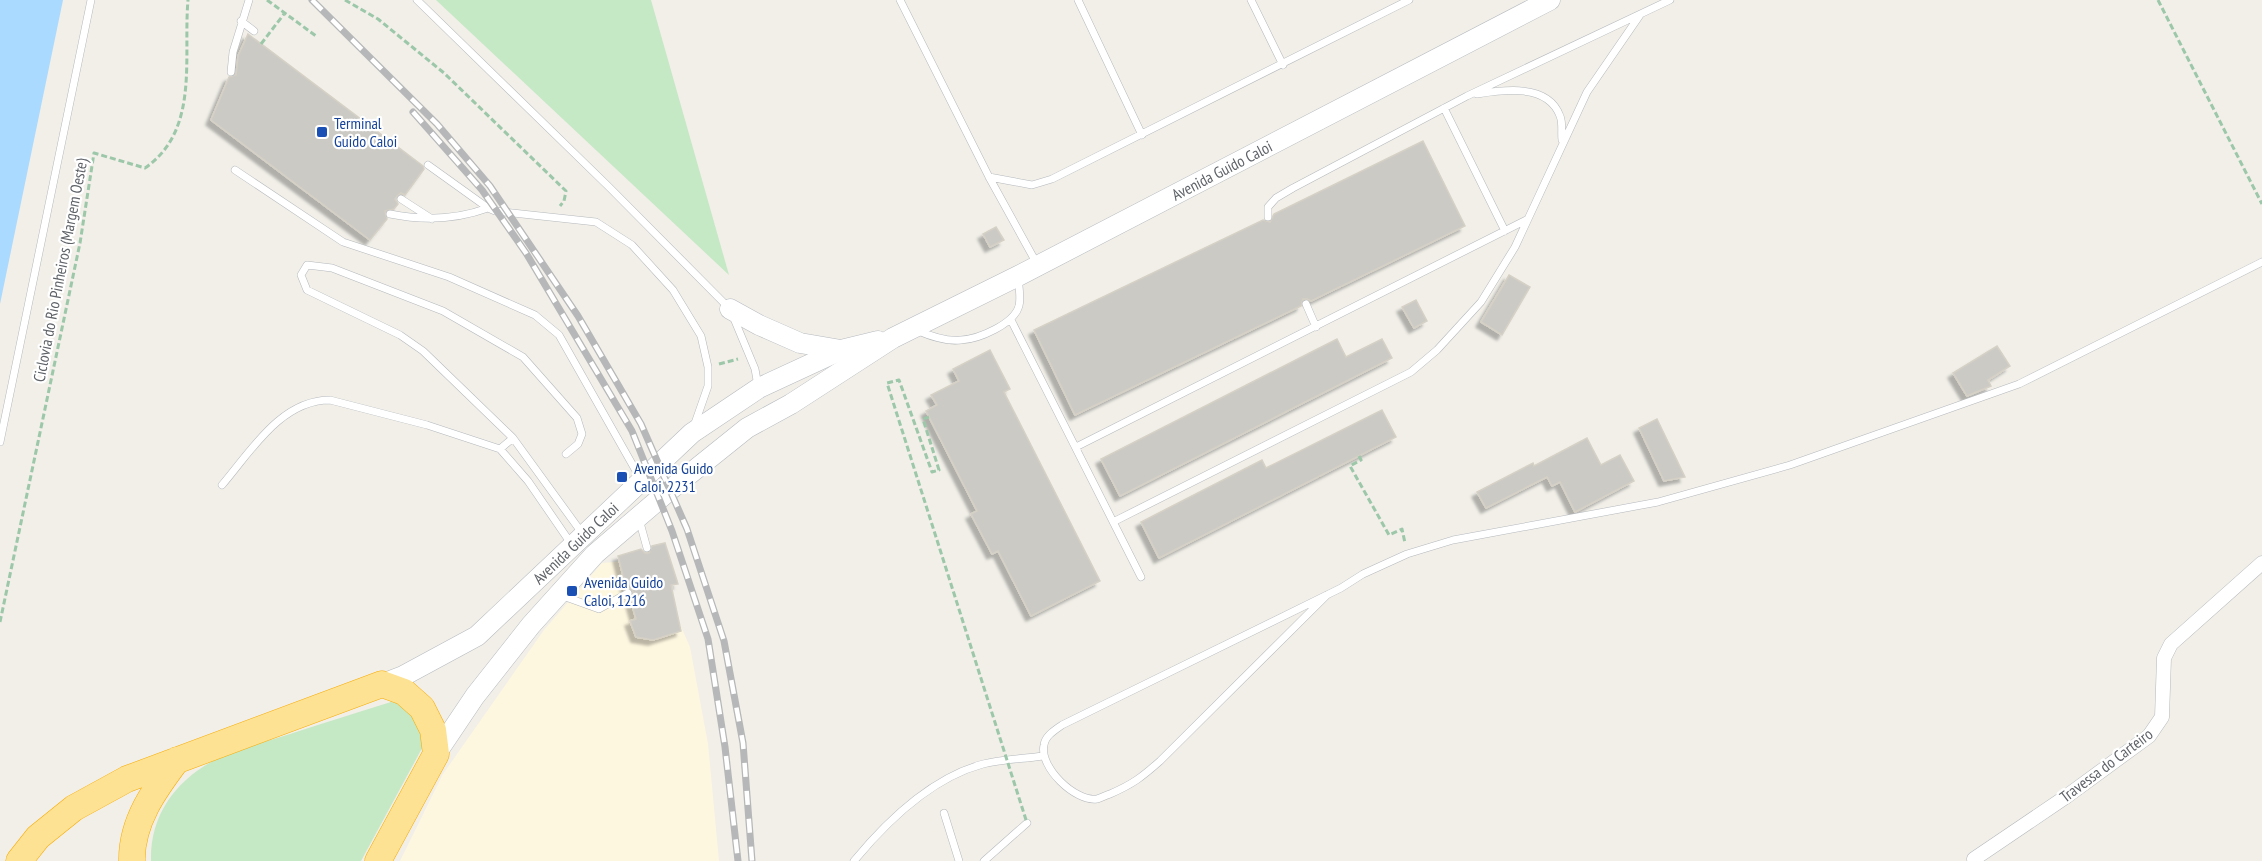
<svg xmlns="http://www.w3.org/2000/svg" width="2262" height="861" font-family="'PT Sans Narrow',sans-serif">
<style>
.commercial{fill:#fef7e0}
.green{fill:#c5e8c5}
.water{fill:#aadaff}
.building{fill:#cccac5;stroke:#d6d1c6;stroke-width:1.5;filter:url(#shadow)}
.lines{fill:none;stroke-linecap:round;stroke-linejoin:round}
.service-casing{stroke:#b5b8bc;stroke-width:8}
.minor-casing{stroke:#b5b8bc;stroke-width:15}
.secondary-casing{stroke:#b6babf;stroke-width:21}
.motorway-casing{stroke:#f9ab00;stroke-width:27}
.path{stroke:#9cc7a9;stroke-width:3;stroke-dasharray:6 3;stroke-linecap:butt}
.service{stroke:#fff;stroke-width:7}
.minor{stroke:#fff;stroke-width:14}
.secondary{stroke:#fff;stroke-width:20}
.motorway{stroke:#fde293;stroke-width:26}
.rail-casing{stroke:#b6b7b8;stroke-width:7}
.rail{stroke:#fff;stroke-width:4.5;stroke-dasharray:14;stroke-linecap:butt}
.path-bridge{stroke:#9cc7a9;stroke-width:3;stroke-dasharray:6 3;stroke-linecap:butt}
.transit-dot{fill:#1a4fb4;stroke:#fff;stroke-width:2}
.labels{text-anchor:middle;stroke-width:4.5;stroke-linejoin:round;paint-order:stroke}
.transit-label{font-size:16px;fill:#164399;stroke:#fff;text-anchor:start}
.street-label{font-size:16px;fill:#5f6368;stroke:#fff}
</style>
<defs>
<filter id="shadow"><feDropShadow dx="-5" dy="5" stdDeviation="1.5" flood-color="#0004"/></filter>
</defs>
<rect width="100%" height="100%" fill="#f1efe8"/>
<path class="commercial" d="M651,559l39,88 18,97 11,117h-319l43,-87 101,-144 58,-67z"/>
<path class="green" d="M436,0h215l78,275z
M391,702c18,2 27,23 36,37l-66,122h-210c-1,-50 29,-86 74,-106 20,-9 44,-14 65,-21 34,-11 68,-22 101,-32z"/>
<path class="water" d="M0,0h63l-63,304z"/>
<path class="building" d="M248,34l175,132 1,3 -19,26 -4,-2 -4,3 -2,3 3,5 -4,5 -9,2 2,8 -17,21 -159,-120 18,-43 7,-2 2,-19z
M1423,141l42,85 -154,75 -4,-2h-4l-2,7 -226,109 -41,-85 229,-110 7,2 4,-8z
M996,227l8,13 -14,7 -7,-13z
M1509,275l21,12 -28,48 -21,-13z
M1416,300l11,21 -13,7 -12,-21z
M1337,339l9,18 36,-18 10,19 -272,138 -19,-37z
M1997,346l13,20 -22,14 3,6 -24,10 -14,-23z
M990,350l20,39 -6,3 96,189 -69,35 -33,-65 -6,3 -21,-40 6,-3 -51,-100 11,-6 -6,-10 28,-14 -6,-12z
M1382,410l14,27 -237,121 -18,-36 121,-62 4,8z
M1657,419l28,58 -21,4 -25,-53z
M1587,438l14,27 19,-10 14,26 -59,31 -15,-30 -8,4 -5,-9 -61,31 -9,-16 56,-29 1,3z
M665,543l13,41 -7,1 10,46 -28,9 -17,-3 -6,-16 6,-2 -6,-21 4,-5 -3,-4 -5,-1 -8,-32 23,-7 4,4h4l3,-7z"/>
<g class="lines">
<defs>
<path id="service" d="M417,0l192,187 121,122 25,60 3,17
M900,0l89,177 48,87
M1078,0l64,135
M1251,0l32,65
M241,21l13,10
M231,72l2,-20 16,-52
M1477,94c26,-4 71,-11 83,22 3,7 1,17 2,24
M1444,108l61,123
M428,165l60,43
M235,170l108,72 106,35 86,38 24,20 81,143
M989,177l43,8 20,-6 357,-179
M401,199l31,20
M390,214c34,7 65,6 98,-6l7,3 101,11 36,23 41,45 28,46 7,31v19l-14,40
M1268,217v-10l8,-9 17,-10 174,-92 203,-96
M1306,304l10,23
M1011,320l130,257
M916,330c14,6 30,12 45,10 18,-1 53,-16 58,-34 2,-8 0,-20 -1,-28
M0,442l91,-442
M1076,447l450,-227
M500,449l28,32 44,64
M566,454l12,-10 4,-10 -5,-16 -54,-61 -80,-46 -111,-43 -25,-3 -6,10 6,15 93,45 23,16 90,87 69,95
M222,485c29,-34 59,-85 108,-85l97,25 73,24 13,-11
M639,519l8,29
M1113,522l298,-150 26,-22 44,-48 34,-55 72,-155 53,-77
M560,595l39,14 29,-16
M1327,595l-167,166c-18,16 -27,23 -50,33 -4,1 -9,4 -13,5 -22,3 -58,-32 -53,-54 1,-9 11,-15 18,-20l279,-137 22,-14 44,-20 46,-14 205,-38 132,-37 229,-81 243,-122
M944,813l15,48
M854,861c33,-40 77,-83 129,-97 19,-5 41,-5 60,-8
M984,861l43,-38"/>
<path id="minor" d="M1975,861l-1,-2 93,-63 82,-60 13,-19 2,-59 7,-14 91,-81"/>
<g id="secondary">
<path d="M730,309l29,16 41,18 41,7"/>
<path id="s1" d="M382,684l21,-8 74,-40 215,-203 67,-45 82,-38 37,-9"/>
<path id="s2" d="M436,754l39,-58 56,-71 64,-71 76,-65 76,-61 44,-24 102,-66 125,-62 532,-276"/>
</g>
<path id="motorway" d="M19,861l19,-24 36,-29 53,-29 255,-95 22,8 18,16 11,22 3,24 -58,107
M132,861c-1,-39 23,-72 45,-101"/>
</defs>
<use href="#service" class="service-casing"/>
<use href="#minor" class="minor-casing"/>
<use href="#secondary" class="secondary-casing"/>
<use href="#motorway" class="motorway-casing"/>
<path class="path" d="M267,0l49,36
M345,0l33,19 66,54 122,118 -2,10 -4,5
M2158,0l104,204
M719,364l19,-5
M1359,456l2,4 -11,6 39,69 13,-6 3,14
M0,622l80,-379 14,-90 51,15c55,-38 38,-110 43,-168"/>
<use href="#service" class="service"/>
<use href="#minor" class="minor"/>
<use href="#secondary" class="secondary"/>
<use href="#motorway" class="motorway"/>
<defs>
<path id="rail" d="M312,0l125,124 53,62 88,130 63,108 46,105 37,112 19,102 9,118
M413,112l69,78 44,63 106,178 40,100 36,108 17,108 13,114"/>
</defs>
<use href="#rail" class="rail-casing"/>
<use href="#rail" class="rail"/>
<path class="path-bridge" d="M261,44l23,-30
M929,417l-6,2 16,51 -7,2 -33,-92 -12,3 140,440"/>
</g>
<g class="transit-dot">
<rect x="316" y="126" width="12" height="12" rx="3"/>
<rect x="616" y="471" width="12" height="12" rx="3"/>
<rect x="566" y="585" width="12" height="12" rx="3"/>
</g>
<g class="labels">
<g class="transit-label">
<text x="334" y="129">Terminal<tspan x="334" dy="18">Guido Caloi</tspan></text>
<text x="634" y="474">Avenida Guido<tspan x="634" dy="18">Caloi, 2231</tspan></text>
<text x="584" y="588">Avenida Guido<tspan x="584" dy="18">Caloi, 1216</tspan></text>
</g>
<g class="street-label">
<text dy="6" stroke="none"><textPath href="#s2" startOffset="994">Avenida Guido Caloi</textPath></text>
<text transform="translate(60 270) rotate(-79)" y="6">Ciclovia do Rio Pinheiros (Margem Oeste)</text>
<text dy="6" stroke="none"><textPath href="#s1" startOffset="242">Avenida Guido Caloi</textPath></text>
<text transform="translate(2106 765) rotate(-37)" y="6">Travessa do Carteiro</text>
</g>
</g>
</svg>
